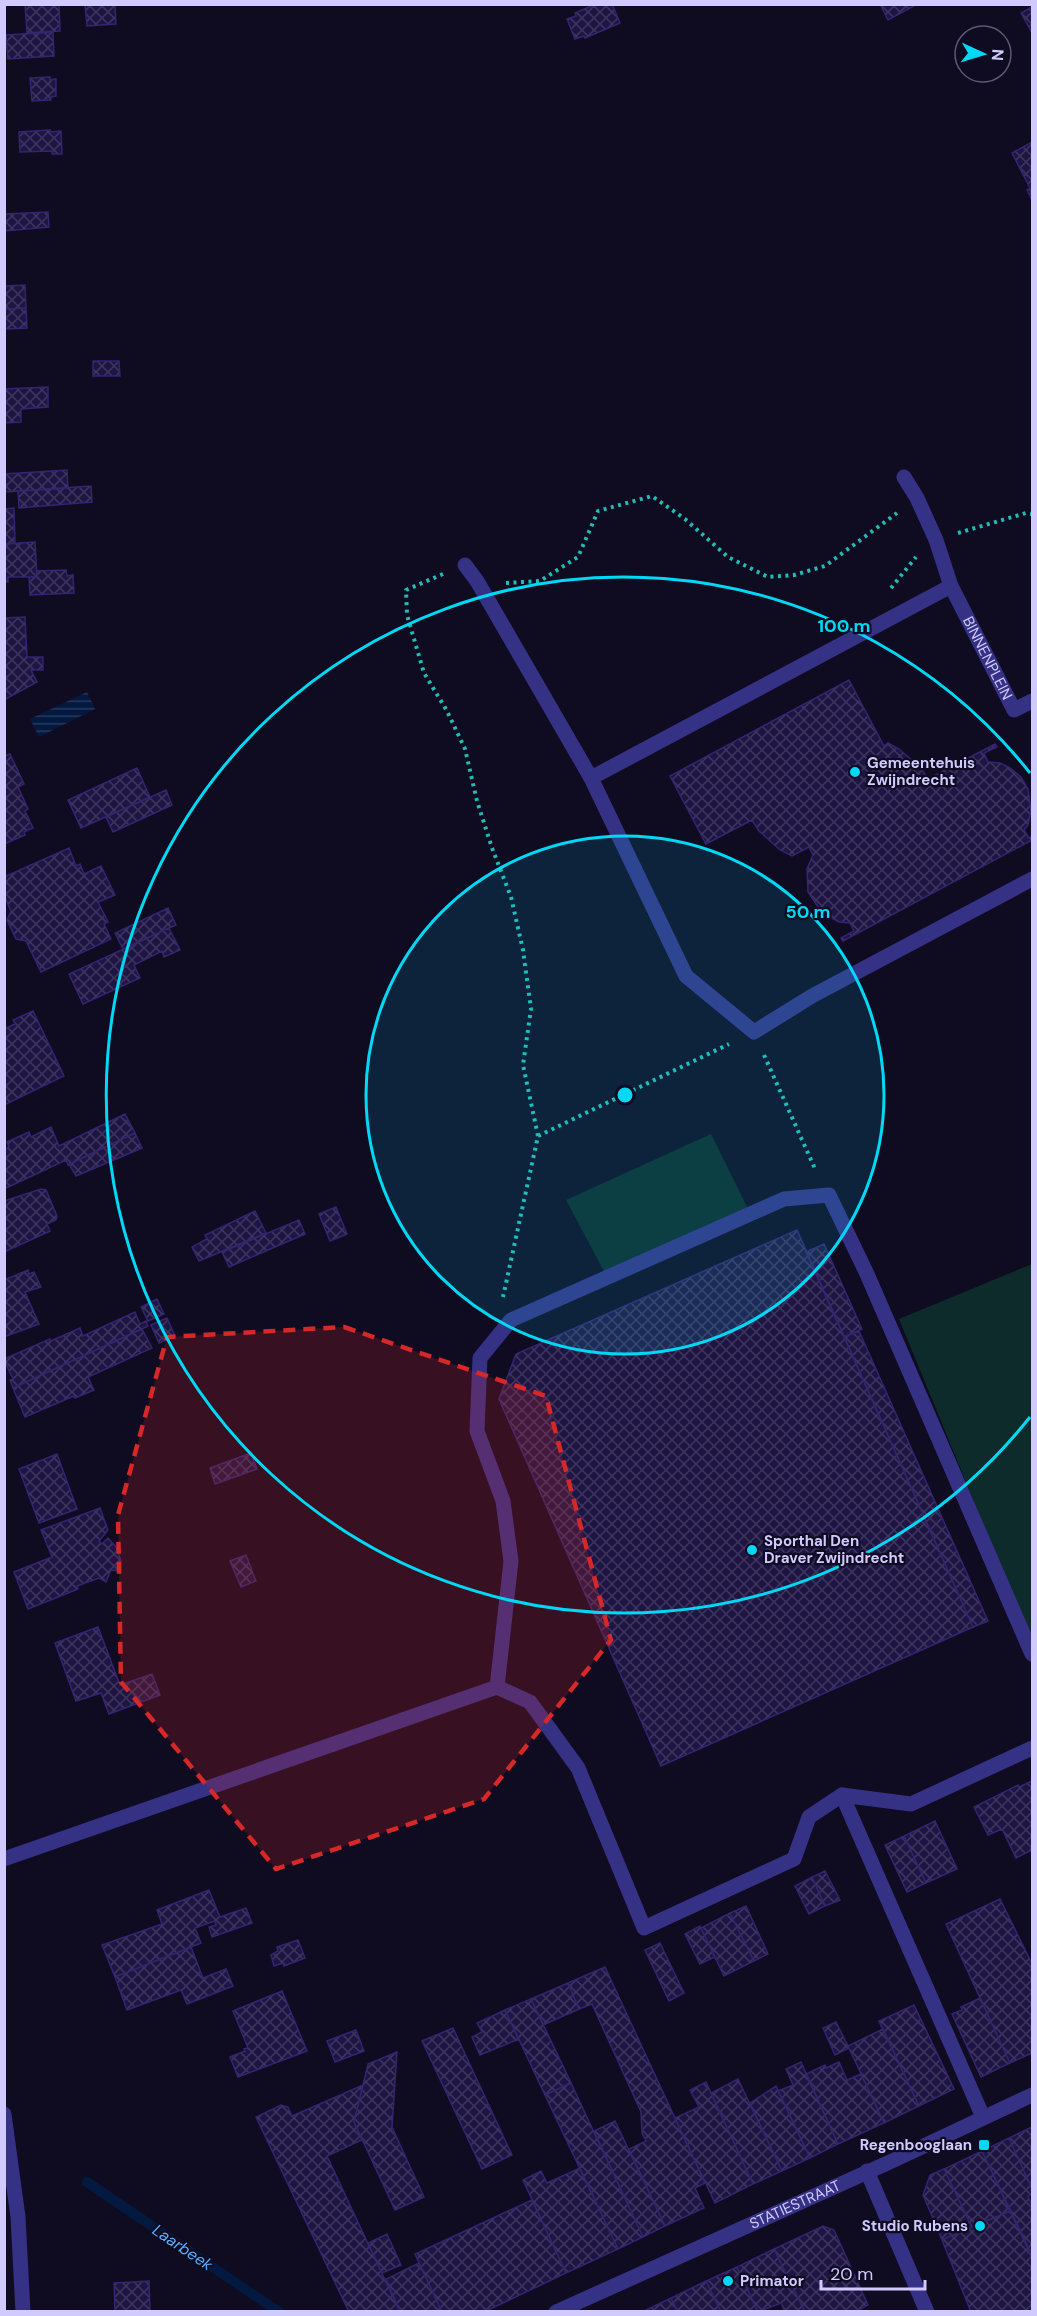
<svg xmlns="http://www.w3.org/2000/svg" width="1037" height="2316" font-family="'DM Sans',sans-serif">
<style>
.grass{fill:#0d2b2b}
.water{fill:url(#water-rules)}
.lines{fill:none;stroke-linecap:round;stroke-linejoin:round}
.stream{stroke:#041940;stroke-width:10}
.building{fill:url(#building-cross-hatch);stroke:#352472;stroke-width:1.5}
.path{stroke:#21bcb5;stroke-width:4;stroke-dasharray:3 4.5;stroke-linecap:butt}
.minor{stroke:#353185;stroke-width:15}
.tertiary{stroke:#353185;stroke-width:15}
.marked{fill:#d62828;fill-opacity:0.2;stroke:#d62828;stroke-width:4.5;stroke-dasharray:12 8;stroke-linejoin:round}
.ring{fill:none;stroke:#00d9f5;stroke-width:3}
.poi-dot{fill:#00d9f5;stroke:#0f0b21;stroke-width:2}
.labels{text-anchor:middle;stroke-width:4.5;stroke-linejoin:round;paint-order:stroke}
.street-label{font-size:15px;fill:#d1caff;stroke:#0f0b21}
.poi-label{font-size:15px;font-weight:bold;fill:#d1caff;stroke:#0f0b21;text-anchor:start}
.water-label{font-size:16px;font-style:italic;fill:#58afff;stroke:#0f0b21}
.centre{fill:#00d9f5;stroke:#0f0b21;stroke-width:3}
.ring-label{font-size:18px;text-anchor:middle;font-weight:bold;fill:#00d9f5;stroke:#0f0b21;stroke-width:4.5;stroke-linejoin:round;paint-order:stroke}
</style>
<defs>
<pattern id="water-rules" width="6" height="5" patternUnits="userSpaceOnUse" patternTransform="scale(1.5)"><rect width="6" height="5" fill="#041940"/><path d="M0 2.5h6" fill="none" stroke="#28395d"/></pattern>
<pattern id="building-cross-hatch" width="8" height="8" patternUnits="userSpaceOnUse" patternTransform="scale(1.5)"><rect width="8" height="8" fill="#1f1543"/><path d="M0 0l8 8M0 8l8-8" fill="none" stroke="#3e365f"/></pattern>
</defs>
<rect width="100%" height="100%" fill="#0f0b21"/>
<path class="grass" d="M711,1134l38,77 -143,64 -40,-75z
M1032,1264v367l-4,2 -129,-314z"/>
<path class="water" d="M87,692l8,17 -56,28 -9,-18z"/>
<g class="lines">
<path class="stream" d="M87,2182l192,130"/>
</g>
<path class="building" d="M25,4h34l1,27 -33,2z
M85,4h30l1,20 -29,2z
M596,4h16l8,19 -35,15 -1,-2 -9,3 -8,-20 9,-3 -1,-3z
M880,4h33l1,2 -26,14z
M1032,7v23l-1,1 -10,-18z
M53,32l1,24 -46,3 -2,-24z
M50,77v3l6,-1v17l-5,1v3l-19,1 -2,-23z
M50,130l1,2 10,-1 1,23h-10v-3l-32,1 -1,-20z
M1032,142v55l-1,1 -4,-8 3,-2 -18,-35z
M48,212l1,15 -45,4v-17z
M25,285l1,23 -22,1v-23z
M26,308l1,20 -23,1v-20z
M93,361h26l1,15h-27z
M48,387v20l-27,2v13l-17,1v-34z
M67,470l1,18 -63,4 -1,-18z
M91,486l1,16 -73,6 -1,-17z
M14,508l1,35 -11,1v-35z
M35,542l2,35h-29v5h-4v-38z
M66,570l1,6 6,-1 1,18 -44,2 -1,-18h8v-6z
M25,617l2,40h16v13h-12l6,12 -33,18v-82z
M849,680l35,66 4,-3 11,6 22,19 7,11 67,-35 2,3 -13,6 4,9 12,1 10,5 11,9 7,12 3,22 -3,14 -4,5 5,8 3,-2v4l-189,101 -2,-3 13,-7 -4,-8 -11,-1 -17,-9 -14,-21 -1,-23 6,-14 -4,-8 -17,9 -12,-6 -21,-19 -7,-11 -46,24 -36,-68z
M10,754l14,30 -6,3 10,22 -3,2 8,17 -9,4 1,3 -21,9v-88z
M137,768l13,29 -69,31 -13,-28z
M166,790l6,15 -59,27 -7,-15z
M69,848l7,18 4,-2 4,10 17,-8 14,29 -17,7 10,20 -4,2 7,15 -70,33 -15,-31 -10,-2 -9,-19 4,-9 -7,-16v-18z
M168,908l8,17 -53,24 -8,-16z
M169,928l11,22 -16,7 -2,-6 -28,14 6,13 -57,26 -14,-30z
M33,1011l31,65 -60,29v-76l11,-5 -2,-4z
M125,1114l10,19 -67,32 -2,-5 -62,29v-39l5,-3 -2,-5 22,-10 2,5 20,-10 8,19z
M135,1133l7,15 -66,28 -7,-12z
M41,1189l5,1 11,26 -1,4 -9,4 3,7 -46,21v-51z
M336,1207l11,27 -17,7 -11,-27z
M255,1211l11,22 -67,28 -7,-14 15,-8 -2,-4z
M299,1220l6,14 -76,33 -7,-15z
M797,1230l176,397 -312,139 -162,-367 17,-45z
M824,1244l38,85 -18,8 -38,-85z
M28,1270l1,4 5,-2 7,15 -16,5 14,32 -35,13v-57z
M157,1299l7,15 -16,7 -7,-14z
M135,1312l5,12 6,-3 2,5 -135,62 -3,-8 3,-1 -7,-15 -2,1v-6l46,-20 1,2 29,-13 3,8z
M167,1318l8,18 -16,7 -8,-18z
M142,1329l10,19 -64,29 6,13 -19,8 -1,-2 -49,21 -12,-29z
M859,1331l129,290 -15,6 -129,-290z
M251,1453l6,16 -42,15 -5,-16z
M57,1454l20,55 -38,14 -20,-54z
M100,1508l8,22 -9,11 3,3 6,-6 8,9 5,14v10l-10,-1 -5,12 -7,-4 -22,8 1,3 -50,20 -14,-37 38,-15 -11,-27z
M246,1555l10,26 -15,6 -11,-26z
M98,1627l22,58 32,-11 8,21 -51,19 -8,-21 -25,8 -21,-58z
M1032,1781v69l-16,8 -14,-29 -14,6 -14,-28 44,-22 1,2z
M935,1821l22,48 -31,14 -22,-47z
M904,1836l22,47 -19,9 -22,-47z
M825,1871l15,29 -15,6 -13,-29z
M812,1877l13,29 -16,8 -14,-28z
M209,1890l11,27 26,-9 6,15 -40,14 -3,-10 7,-2 -1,-4 -20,7 6,15 -86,34 -13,-32 60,-21 -5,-14z
M1000,1899l32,65v89l-22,10 -64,-139z
M746,1906l22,48 -14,7 -24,-48z
M730,1913l24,48 -30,15 -23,-48z
M700,1926l15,31 -15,7 -15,-30z
M298,1940l7,18 -21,8 -1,-3 -9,3 -3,-11 7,-4 -1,-4z
M660,1943l24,50 -15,8 -24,-51z
M191,1947l12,31 23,-9 7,17 -46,18 -6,-14 -54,20 -12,-33z
M605,1967l100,216 -10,5 9,20 -39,18 -36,-77 17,-8 -4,-8 -1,-21 -49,-108 -13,5 -11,-26z
M568,1983l11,26 -36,16 -12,-26z
M282,1991l25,60 -69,26 -8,-20 15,-6 -1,-2 4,-1 -15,-37z
M980,1998l30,65 -29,14 -29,-63 10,-4 -1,-3z
M531,1999l40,84 -26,12 -40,-85z
M914,2005l40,84 -35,17 -40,-85z
M505,2010l14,29 -39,16 -8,-18 10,-5 -5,-9z
M836,2022l13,26 -14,7 -12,-27z
M453,2028l59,127 -30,14 -60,-128z
M883,2029l36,77 -35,17 -36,-77z
M356,2030l8,21 -29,11 -8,-21z
M397,2052l-5,75 32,70 -29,13 -41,-88 14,-58z
M801,2062l37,82 -28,14 -32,-67 15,-6 -7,-16z
M839,2062l8,18 14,-6 23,49 -46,21 -32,-70 19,-9 1,3z
M738,2079l44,92 -29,13 -42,-91z
M706,2082l47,102 -38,19 -40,-85 24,-11 -9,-17z
M571,2083l72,154 -25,12 -73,-154z
M363,2085l-9,37 8,18 -35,16 73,156h-51l-93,-195 25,-12 7,2 4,9z
M776,2086l34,72 -28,13 -32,-68z
M615,2121l50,105 -22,11 -49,-106z
M1032,2127v62l-23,-51z
M1009,2138l23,51v5l-4,2 4,10v44l-2,1 -48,-100z
M982,2151l28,60 -38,16 -28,-58z
M580,2168l38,81 -52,24 -43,-93 18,-9 6,12z
M944,2169l28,58 -30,13 -19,-45 7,-20z
M532,2200l34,73 -82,39h-42l-27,-58z
M1010,2211l22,46v55h-61l-29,-72z
M823,2226l11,4 34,75 -13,7h-50l-31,-63z
M387,2234l14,31 -19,8 -14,-30z
M774,2249l31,63h-20l-4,-9 -23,9 -21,-45z
M419,2263l23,49h-42l-14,-33z
M737,2267l21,45h-37l-15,-31z
M149,2281l1,29 -1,2h-34l-1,-29z
M706,2281l15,31h-43l-7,-14z
M671,2298l7,14h-36z"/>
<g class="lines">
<path class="path" d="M958,533l68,-20 6,1
M443,574l-37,16 1,25 17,58 23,38 18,38 12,52 15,47 19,49 12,53 8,59 -8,56 15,71 -35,161
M506,583l34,-2 38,-24 20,-46 54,-15 33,23 43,38 40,20 26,-2 31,-9 72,-53
M891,588l25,-31
M764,1055l52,116
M538,1136l191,-92"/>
<g class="minor">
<path id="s1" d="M904,477l13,21 19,42 15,46 63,124 18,-9"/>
<path d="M465,565l12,16 114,197 95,198 68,56 58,-36 220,-117"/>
<path d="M591,778l360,-192"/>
<path d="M497,1687l14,-126 -8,-60 -26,-70 3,-73 31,-38 273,-121 45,-4 38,79 165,380"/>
<path d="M4,1859l493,-172 33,15 48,66 66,160 150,-69 15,-42 33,-22"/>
<path d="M4,2114l14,103 5,95"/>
<path d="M983,2117l-141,-322 69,9 121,-56"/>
<path d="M867,2171l60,141"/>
</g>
<path class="tertiary" id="s2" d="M556,2312l336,-151 140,-66"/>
</g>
<path class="marked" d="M344,1327l202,69 65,244 -127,159 -208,70 -155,-187 -3,-167 49,-178z"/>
<circle cx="625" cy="1095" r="259" fill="#00d9f5" fill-opacity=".12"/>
<g class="ring">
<circle cx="625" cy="1095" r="259"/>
<path d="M1030 1417A518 518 0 1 1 1030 773"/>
</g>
<g class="poi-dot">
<circle cx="855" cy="772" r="6"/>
<circle cx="752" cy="1550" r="6"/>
<rect x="978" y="2139" width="12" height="12" rx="3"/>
<circle cx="980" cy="2226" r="6"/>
<circle cx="728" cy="2281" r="6"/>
</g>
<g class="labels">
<g class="street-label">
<text dy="5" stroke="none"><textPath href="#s1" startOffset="200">BINNENPLEIN</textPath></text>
<text dy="5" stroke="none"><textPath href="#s2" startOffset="262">STATIESTRAAT</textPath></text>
</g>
<g class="poi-label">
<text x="867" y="768">Gemeentehuis<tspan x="867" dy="17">Zwijndrecht</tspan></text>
<text x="764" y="1546">Sporthal Den<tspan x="764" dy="17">Draver Zwijndrecht</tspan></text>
<text x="972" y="2150" text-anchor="end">Regenbooglaan</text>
<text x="968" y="2231" text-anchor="end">Studio Rubens</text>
<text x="740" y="2286">Primator</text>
</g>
<g class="water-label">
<text transform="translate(183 2247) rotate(34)" y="6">Laarbeek</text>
</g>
</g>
<circle cx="625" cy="1095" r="9" class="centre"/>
<g class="ring-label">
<text x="844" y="632">100 m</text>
<text x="808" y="918">50 m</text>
</g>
<rect width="1037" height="2316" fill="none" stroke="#d1caff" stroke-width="12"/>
<g transform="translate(983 54) rotate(94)"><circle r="28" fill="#0f0b21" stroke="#5d577a" stroke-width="1.5"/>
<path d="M0-4.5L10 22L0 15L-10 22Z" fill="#00d9f5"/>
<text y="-9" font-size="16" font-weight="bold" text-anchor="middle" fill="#d1caff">N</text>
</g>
<path d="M821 2280v9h104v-9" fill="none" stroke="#d1caff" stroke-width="3"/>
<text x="830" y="2280" font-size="18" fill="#d1caff" stroke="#0f0b21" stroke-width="4.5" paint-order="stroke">20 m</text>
</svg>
